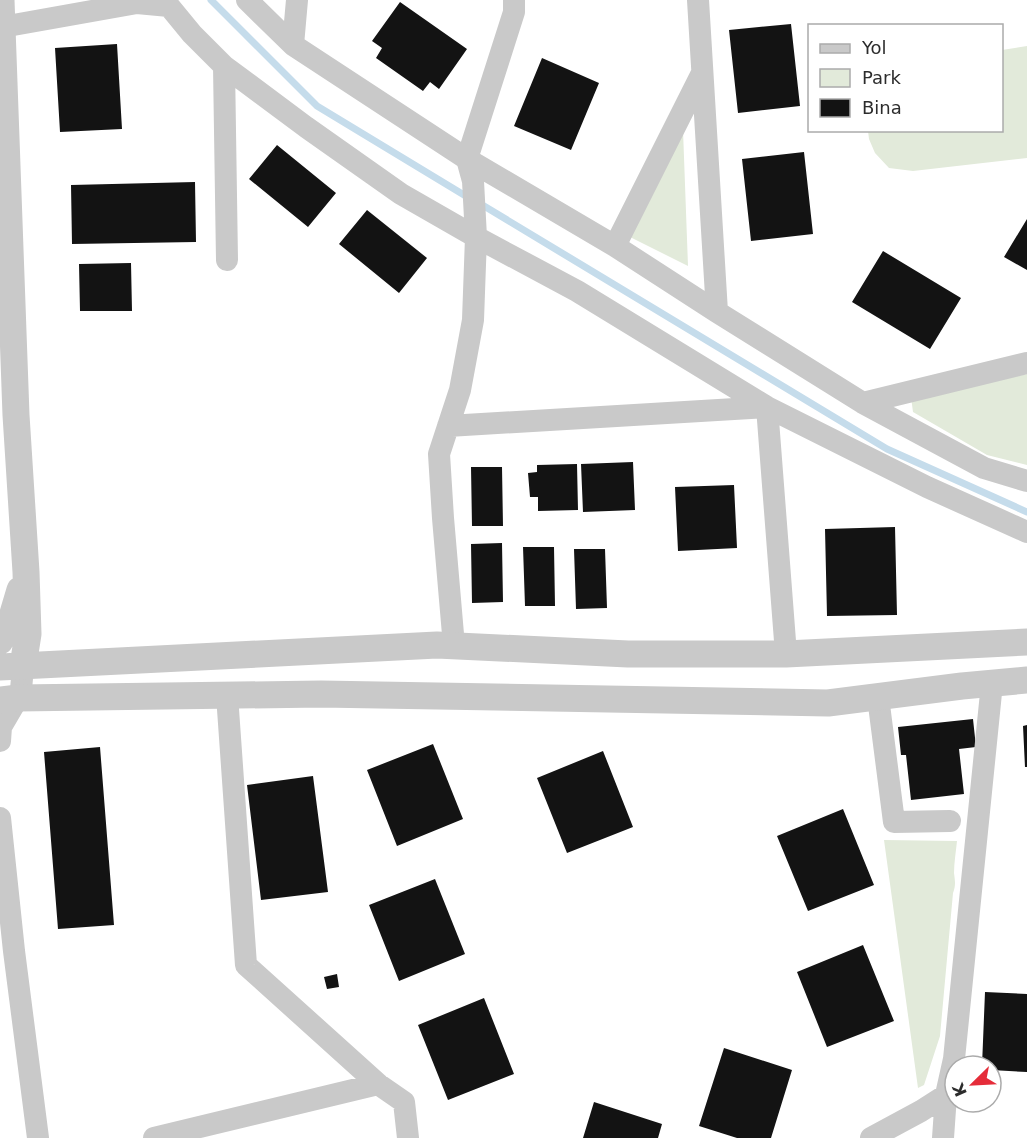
<svg xmlns="http://www.w3.org/2000/svg" width="1027" height="1138" font-family="'DejaVu Sans',sans-serif">
<style>
.green{fill:#e2eada}
.lines{fill:none;stroke-linecap:round;stroke-linejoin:round}
.stream{stroke:#c5dceb;stroke-width:7}
.building{fill:#131313}
.minor{stroke:#c9c9c9;stroke-width:22}
.tertiary{stroke:#c9c9c9;stroke-width:27}
</style>
<rect width="100%" height="100%" fill="#fff"/>
<path class="green" d="M1027,46v112l-114,13 -24,-3 -14,-15 -6,-14 -1,-8 134,-1v-80z
M683,130l5,136 -58,-29z
M1027,374v91l-40,-10 -74,-43 -2,-15z
M884,840l73,1c-1,10 -3,22 -3,32 1,8 2,12 -1,20l-13,143 -16,49 -6,3z"/>
<g class="lines">
<path class="stream" d="M211,0l106,106 152,92
M479,203l408,246 140,63"/>
</g>
<path class="building" d="M400,2l67,47 -28,40 -9,-7 -7,9 -47,-33 6,-10 -10,-7z
M791,24l9,82 -62,7 -9,-83z
M117,44l5,85 -62,3 -5,-84z
M542,58l57,25 -28,67 -57,-24z
M277,145l59,48 -28,34 -59,-48z
M804,152l9,82 -62,7 -9,-82z
M195,182l1,60 -124,2 -1,-59z
M367,210l60,48 -28,35 -60,-49z
M1027,219v51l-23,-13z
M883,251l78,47 -31,51 -78,-47z
M131,263l1,48h-52l-1,-47z
M633,462l2,48 -52,2 -2,-48z
M577,464l1,46 -40,1v-14h-8l-2,-24 9,-1v-7z
M471,467h31l1,59h-31z
M734,485l3,63 -59,3 -3,-64z
M895,527l2,88 -70,1 -2,-87z
M502,543l1,59 -31,1 -1,-59z
M523,547h31l1,59h-30z
M574,549h31l2,59 -31,1z
M973,719l3,28 -17,2 5,45 -53,6 -5,-45h-5l-3,-28z
M1027,725v42h-2l-2,-41z
M433,744l30,75 -66,27 -30,-76z
M100,747l14,178 -56,4 -14,-177z
M603,751l30,76 -66,26 -30,-75z
M313,776l15,116 -67,8 -14,-115z
M843,809l31,76 -66,26 -31,-75z
M435,879l30,75 -66,27 -30,-76z
M863,945l31,76 -67,26 -30,-75z
M337,974l2,13 -12,2 -3,-12z
M985,992l42,2v78l-36,-2v-4h-9z
M484,998l30,76 -66,26 -30,-75z
M724,1048l68,22 -21,68h-34l-38,-12z
M594,1102l68,22 -4,14h-75z"/>
<g class="lines">
<path class="minor" d="M247,0l46,45 174,114 148,87 102,66 146,91 121,65 43,13
M698,0l19,312
M2,27l135,-24 32,3 23,28 32,32 82,61 95,67 75,43 101,54 190,116 160,80 100,45
M293,45l4,-45
M224,66l3,194
M615,246l87,-173
M863,403l164,-40
M448,426l319,-19 19,247
M454,646l-11,-128 -4,-64 21,-64 13,-70 3,-83 -3,-56 -6,-22 47,-147v-12
M227,695l19,270 132,119 26,18 4,36
M878,697l16,125 56,-1
M0,741l1,-14 17,-29 3,-8 2,-24
M0,818l14,133 24,187
M154,1138l224,-54
M871,1138l50,-27 25,-16
M943,1138l3,-43 8,-36 38,-376"/>
<path class="tertiary" d="M1,0l15,415 10,157 2,62 -5,32
M0,641l11,-21 9,-30
M0,667l437,-22 191,9h158l241,-12
M0,700l18,-2 303,-4 507,9 134,-17 65,-6"/>
</g>
<rect x="808" y="24" width="195" height="108" fill="#ffffff" stroke="#ababab" stroke-width="1.5"/>
<rect x="820" y="44" width="30" height="9" fill="#c9c9c9" stroke="#ababab" stroke-width="1.5"/>
<text x="862" y="54" font-size="18" fill="#2c2c2c">Yol</text>
<rect x="820" y="69" width="30" height="18" fill="#e2eada" stroke="#ababab" stroke-width="1.5"/>
<text x="862" y="84" font-size="18" fill="#2c2c2c">Park</text>
<rect x="820" y="99" width="30" height="18" fill="#131313" stroke="#ababab" stroke-width="1.5"/>
<text x="862" y="114" font-size="18" fill="#2c2c2c">Bina</text>
<g transform="translate(973 1084) rotate(246)"><circle r="28" fill="#ffffff" stroke="#ababab" stroke-width="1.5"/>
<path d="M0-4.5L10 22L0 15L-10 22Z" fill="#e52c39"/>
<text y="-9" font-size="16" font-weight="bold" text-anchor="middle" fill="#2c2c2c">K</text>
</g>
</svg>
